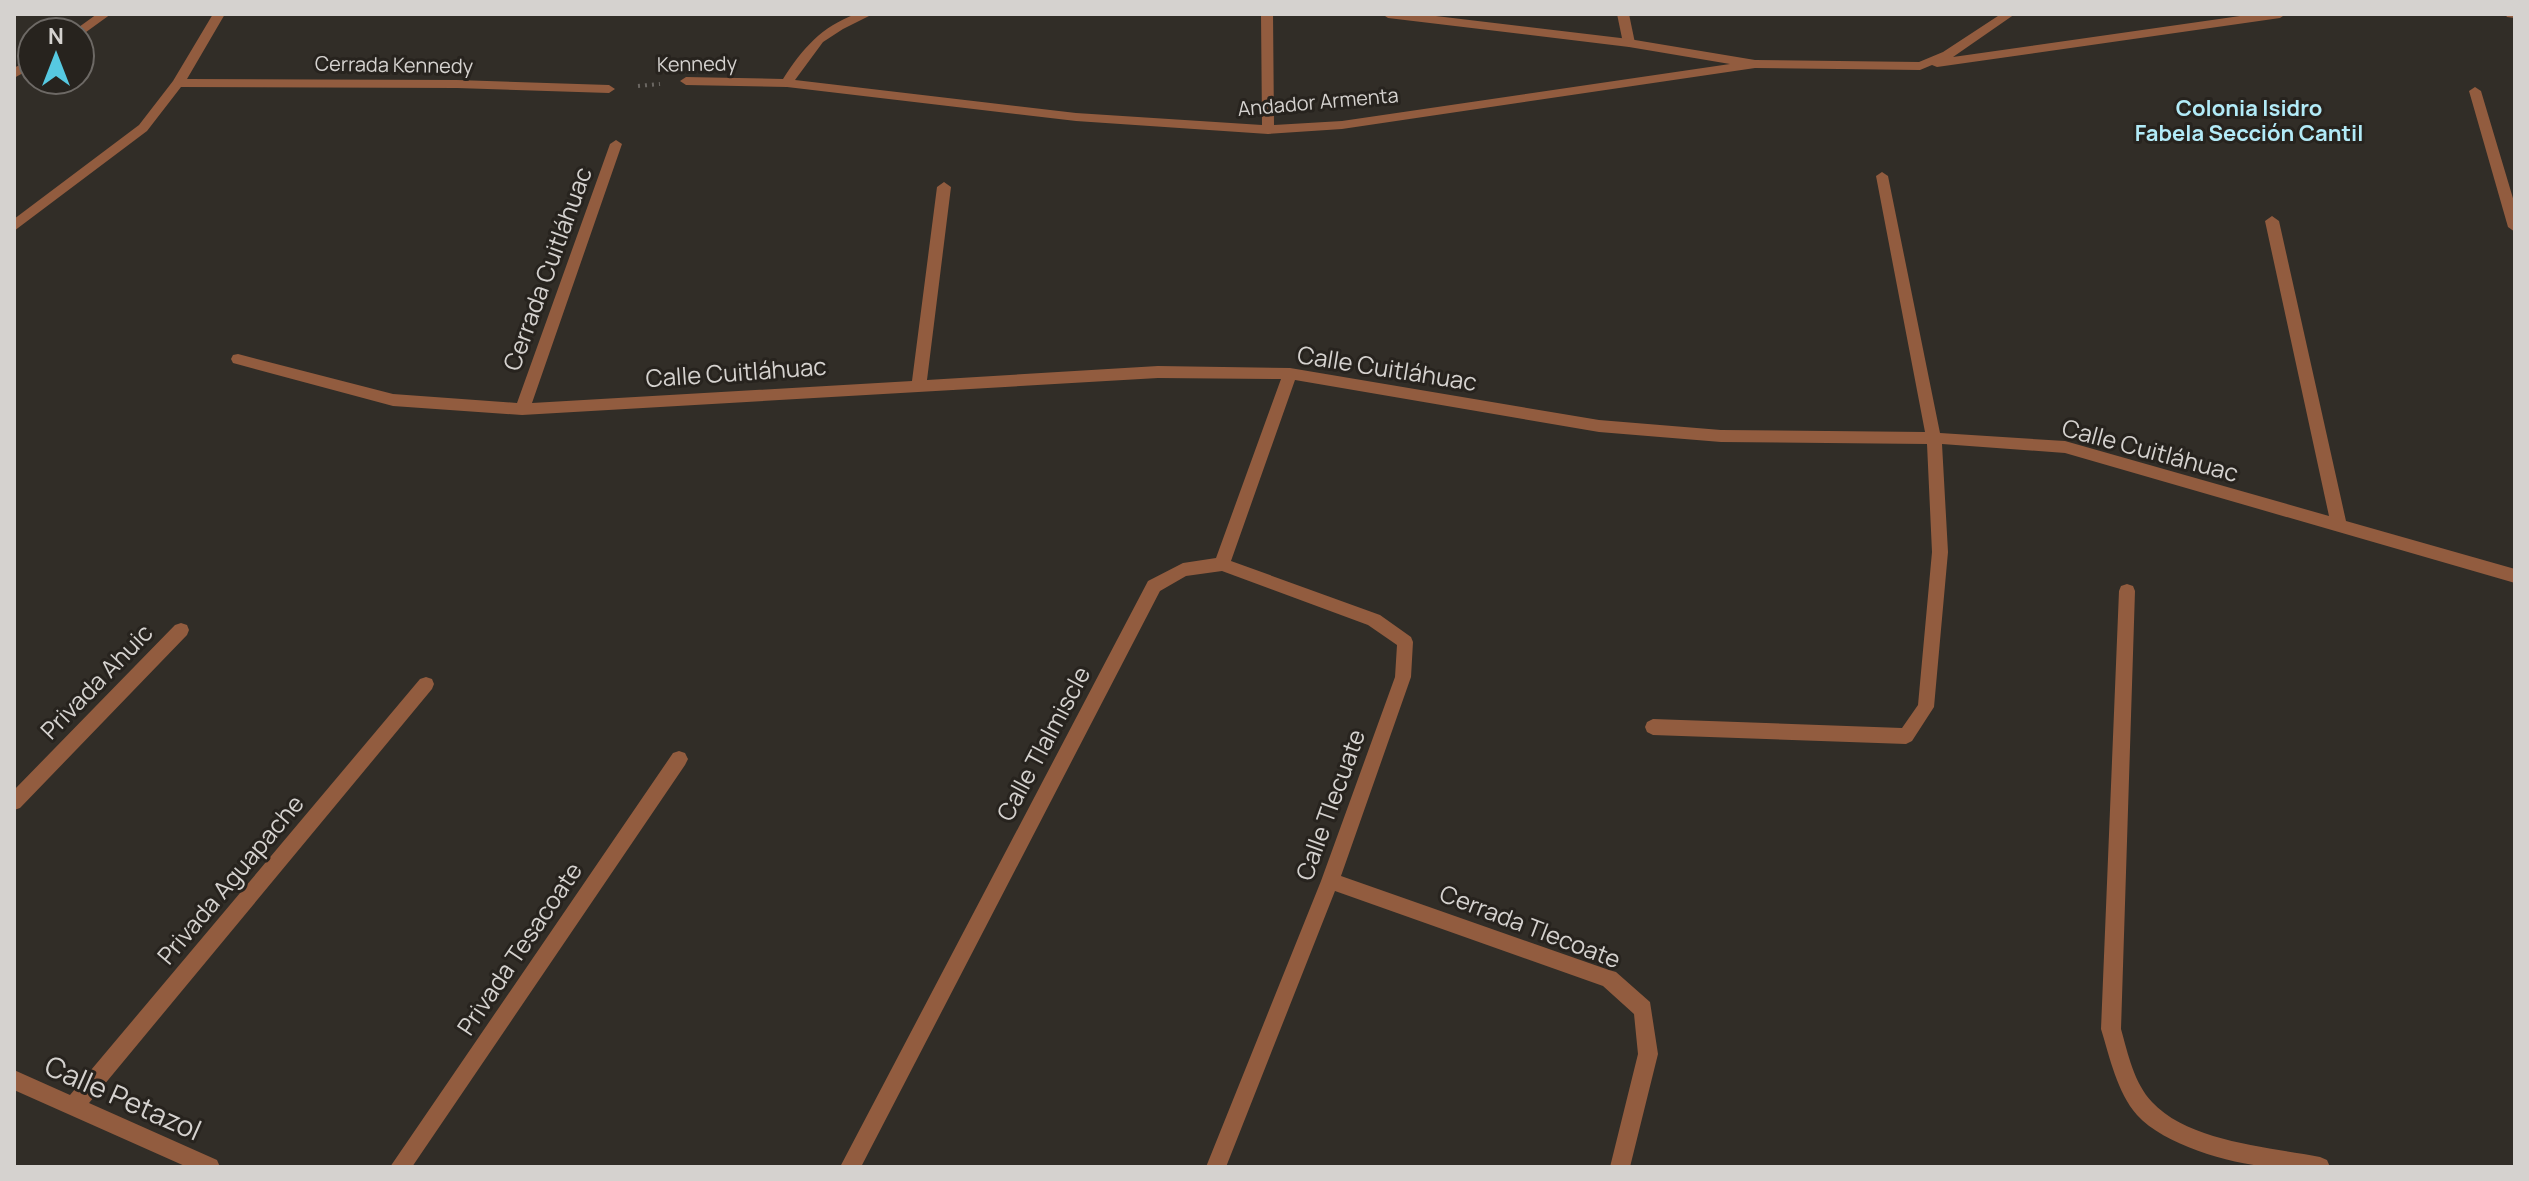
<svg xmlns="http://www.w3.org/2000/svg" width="2529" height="1181" font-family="Manrope,sans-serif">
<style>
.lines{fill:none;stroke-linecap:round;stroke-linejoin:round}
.path{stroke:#6b6762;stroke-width:4;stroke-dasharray:2 5;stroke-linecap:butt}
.service{fill:#925c3f;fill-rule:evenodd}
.minor{fill:#925c3f;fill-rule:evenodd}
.labels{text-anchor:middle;stroke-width:6;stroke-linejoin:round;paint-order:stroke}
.far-street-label{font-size:20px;fill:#d5d2cf;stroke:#27231e}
.far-neighbourhood-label{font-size:22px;font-weight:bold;fill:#b2ebf8;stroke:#27231e}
.street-label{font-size:24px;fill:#d5d2cf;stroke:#27231e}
.near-street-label{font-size:28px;fill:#d5d2cf;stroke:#27231e}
</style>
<rect width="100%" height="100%" fill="#312d27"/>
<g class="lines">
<path class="path" d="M638,86l22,-2"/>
<path class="service" d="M1617,14h12l6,29 -2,3 -4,1 -6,-4z"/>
<path class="minor" d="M97,14h14l-29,21h-2v-3h-8z
M213,14h12l-38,65 270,1 152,5 6,4 -6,4 -152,-5 -276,-1 -34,44 -133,100v-12l125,-94 34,-44z
M856,14h17l-30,15 -20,13 -28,38 281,33 186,12 -1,-111h12l1,111 68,-4 388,-57 -101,-17 -241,-29 -6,-4h37l210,25 126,21 164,2 24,-10 58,-38h14l-62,43 301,-43h32l-6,4 -343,49 -5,-2 -12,5 -165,-2 -413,61 -74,5 -192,-13 -289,-34 -101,-2 -6,-4 6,-4 97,2c20,-31 38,-52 73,-65z
M2505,14h10v4l-8,-1z
M32,58v10l-18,10v-10z
M2475,87l6,4 34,114v27l-7,-5 -39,-136z
M616,140l6,4 -90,259 380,-22 25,-194 7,-5 7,5 -24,193 231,-14 132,2 309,52 122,10 204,2 -49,-256 6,-4 6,4 52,257 125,8 264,75 -64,-295 7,-5 7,5 67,300 169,48v14l-450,-130 -123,-9 6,108 -14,155 -22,34 -6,3 -253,-9 -6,-3 -2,-5 2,-5 6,-3 249,9 16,-23 14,-153 -5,-108 -206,-2 -122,-10 -304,-52 -64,181 149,54 31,22 2,5 -2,35 -70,199 268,94 7,2 34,30 8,52 -28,113h-20l28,-113 -4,-40 -31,-28 -268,-95 -109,276h-20l115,-286 74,-204 2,-32 -29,-20 -146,-54 -36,5 -26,15 -299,576h-21l308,-586 35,-18 33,-5 65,-179 -123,-1 -636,37 -129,-9 -160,-43 -2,-4 2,-4 5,-1 155,40 124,9 93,-259z
M2127,584l6,2 2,5 -14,438c7,25 13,54 31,73 37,40 117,45 168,55l7,3 3,7c-20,0 -42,2 -62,0 -39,-4 -104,-22 -131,-52 -20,-23 -27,-57 -36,-86l18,-438 2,-5z
M181,623l6,2 2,5 -2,5 -167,173 -6,2v-20l161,-165z
M426,677l6,2 2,5 -2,5 -343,414 128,57 3,7h-33l-173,-77v-20l56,25 350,-416z
M679,751l6,2 3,6 -3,6 -273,402h-22l283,-414z"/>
</g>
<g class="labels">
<g class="far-street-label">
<text transform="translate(697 64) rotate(-1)" y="7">Kennedy</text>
<text transform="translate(394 65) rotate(1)" y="7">Cerrada Kennedy</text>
<text transform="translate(1318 102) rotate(-5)" y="7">Andador Armenta</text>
</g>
<g class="far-neighbourhood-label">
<text x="2249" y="116">Colonia Isidro<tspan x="2249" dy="25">Fabela Sección Cantil</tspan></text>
</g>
<g class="street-label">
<text transform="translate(548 269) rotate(-70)" y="8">Cerrada Cuitláhuac</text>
<text transform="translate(1387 369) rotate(9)" y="8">Calle Cuitláhuac</text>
<text transform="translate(736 373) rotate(-4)" y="8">Calle Cuitláhuac</text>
<text transform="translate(2150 451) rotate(15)" y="8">Calle Cuitláhuac</text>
<text transform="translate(97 682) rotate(-46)" y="8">Privada Ahuic</text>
<text transform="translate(1044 744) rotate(-62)" y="8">Calle Tlalmiscle</text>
<text transform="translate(1331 805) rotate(-70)" y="8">Calle Tlecuate</text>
<text transform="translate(231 880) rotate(-50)" y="8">Privada Aguapache</text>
<text transform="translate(1530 927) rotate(21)" y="8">Cerrada Tlecoate</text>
<text transform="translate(520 949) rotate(-56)" y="8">Privada Tesacoate</text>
</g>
<g class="near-street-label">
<text transform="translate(123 1098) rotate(24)" y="10">Calle Petazol</text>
</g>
</g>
<rect width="2529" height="1181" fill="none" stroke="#d5d2cf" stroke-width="32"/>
<g transform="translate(56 56)"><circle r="38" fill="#27231e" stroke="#6d6965" stroke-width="2"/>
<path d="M0-6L14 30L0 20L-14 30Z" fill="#56c9e1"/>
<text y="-12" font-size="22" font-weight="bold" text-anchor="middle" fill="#d5d2cf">N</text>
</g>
</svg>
